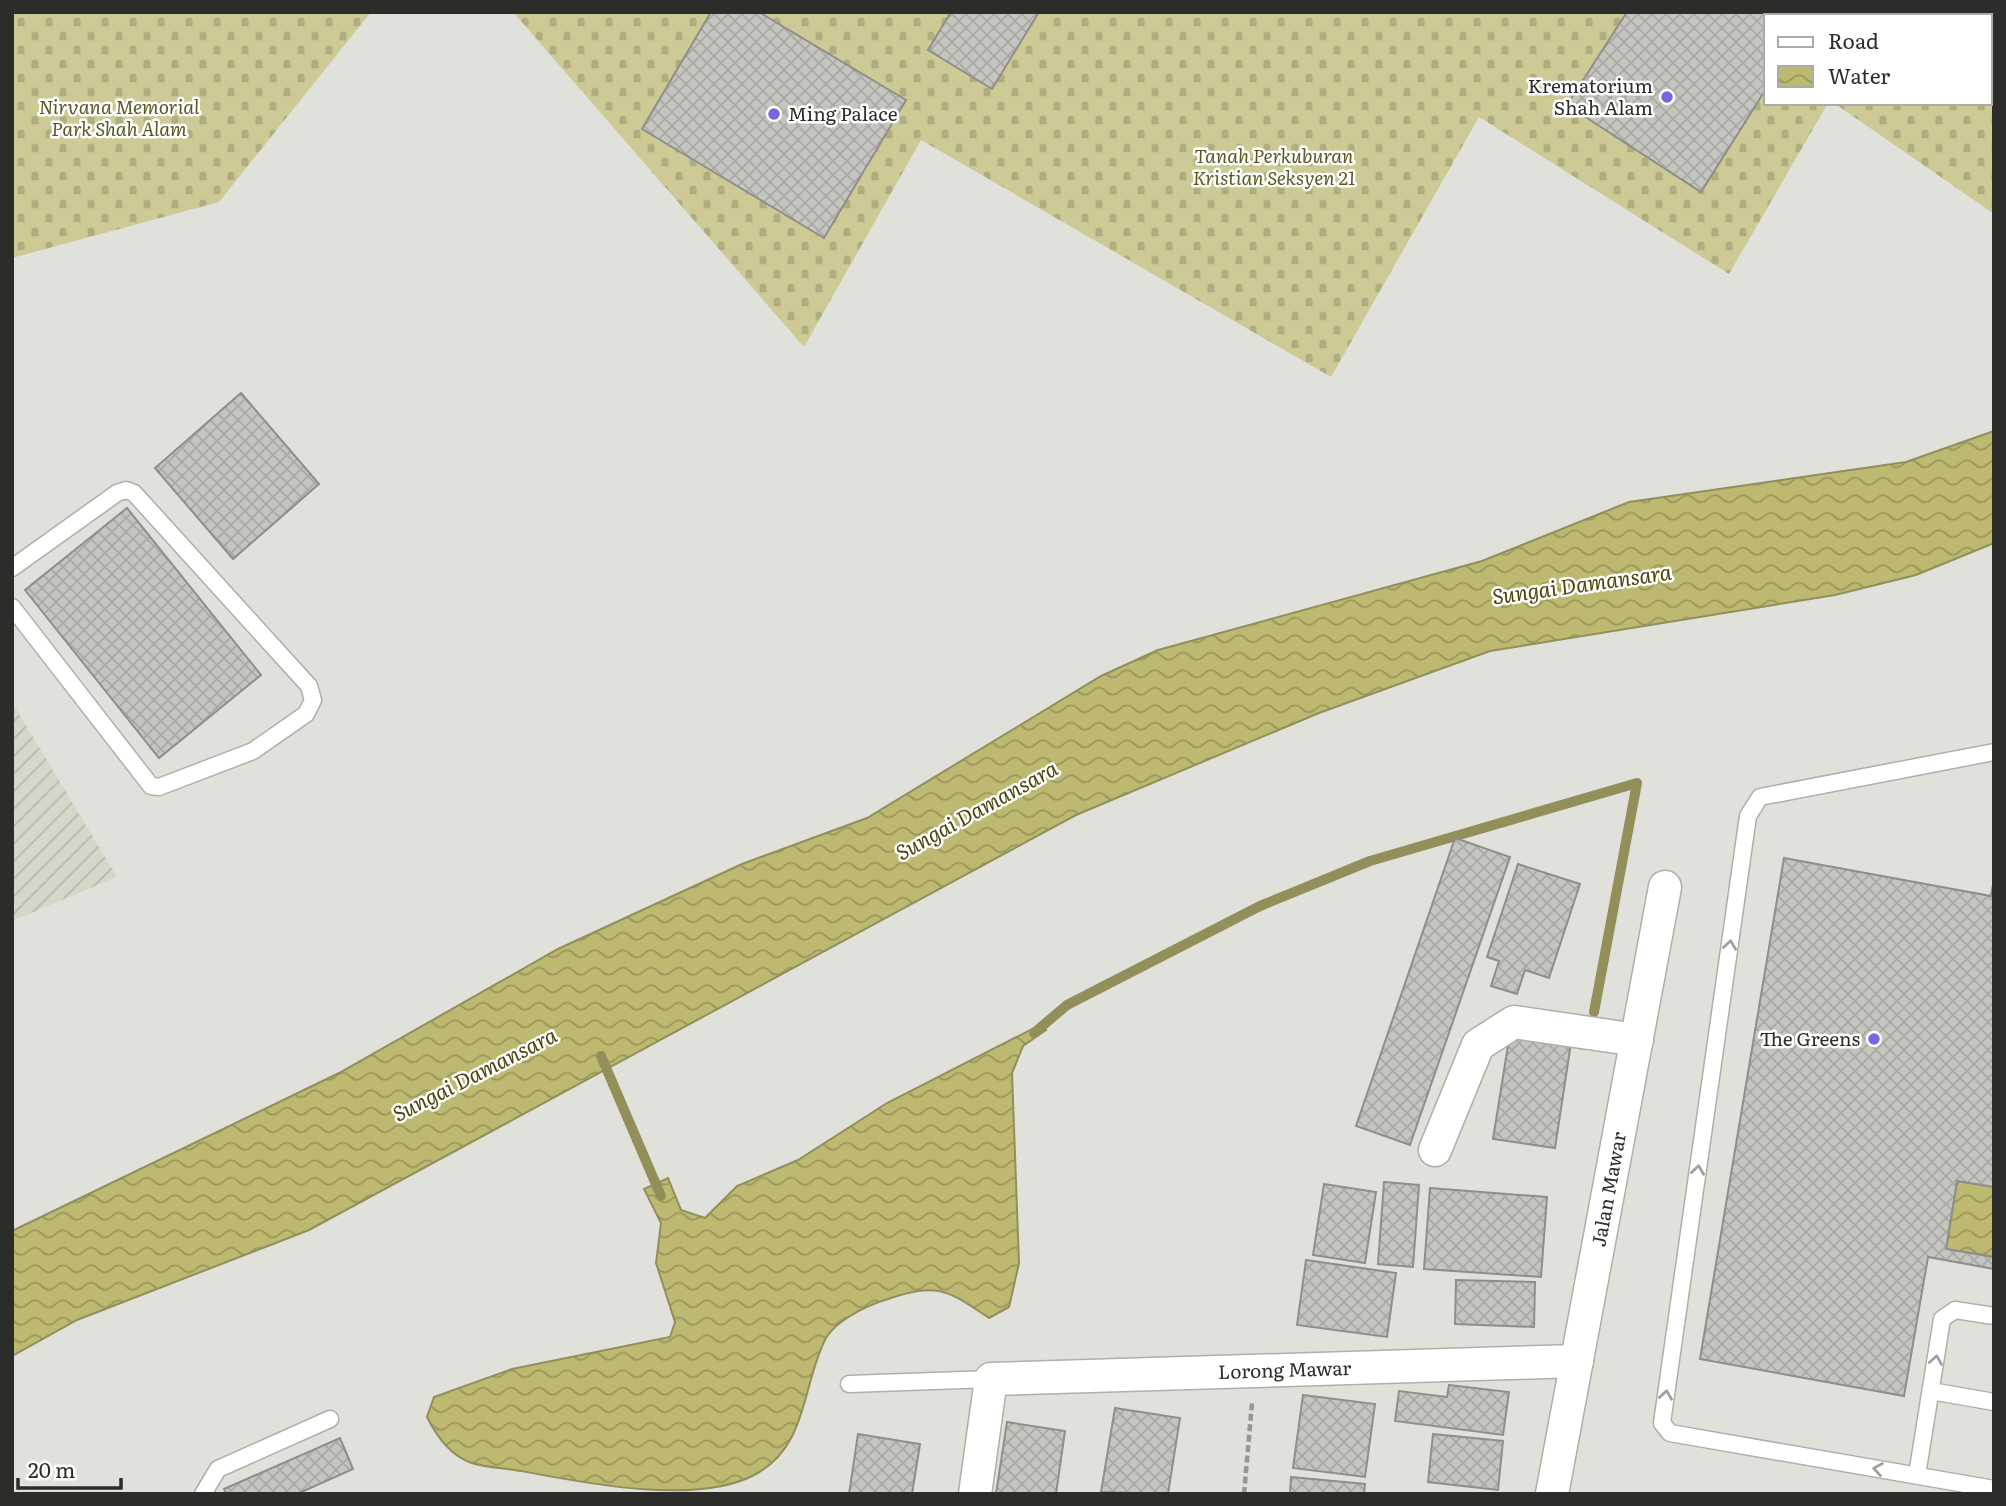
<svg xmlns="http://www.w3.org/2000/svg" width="2006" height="1506" font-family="Literata,serif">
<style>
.industrial{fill:url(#industrial-furrows)}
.cemetery{fill:url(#cemetery-stones)}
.water{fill:url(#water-waves);stroke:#928f5b;stroke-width:2}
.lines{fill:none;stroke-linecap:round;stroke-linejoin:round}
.stream{stroke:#928f5b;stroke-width:10}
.building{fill:url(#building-cross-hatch);stroke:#8f8e8a;stroke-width:2}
.service-casing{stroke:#afafaa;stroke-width:19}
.minor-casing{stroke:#afafaa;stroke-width:35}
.path{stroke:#979792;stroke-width:4.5;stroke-dasharray:7 3.5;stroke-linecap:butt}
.service{stroke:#fff;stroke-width:16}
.minor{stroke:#fff;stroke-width:32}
.oneway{stroke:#a0a09f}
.poi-dot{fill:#7666e1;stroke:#fff;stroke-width:2.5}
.labels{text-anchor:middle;stroke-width:5;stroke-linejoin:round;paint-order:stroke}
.poi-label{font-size:19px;fill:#2c2c2a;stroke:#fff;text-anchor:end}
.park-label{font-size:19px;font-style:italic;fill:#5c5822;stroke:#fff}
.street-label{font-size:19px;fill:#2c2c2a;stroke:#fff}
.water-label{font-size:21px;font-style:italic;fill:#4a460b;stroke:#fff}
</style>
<defs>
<pattern id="industrial-furrows" width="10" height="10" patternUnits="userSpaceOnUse" patternTransform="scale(1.75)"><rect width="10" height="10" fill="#d6d6c9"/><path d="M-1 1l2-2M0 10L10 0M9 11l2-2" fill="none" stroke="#b8b8ad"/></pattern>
<pattern id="cemetery-stones" width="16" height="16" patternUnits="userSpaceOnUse" patternTransform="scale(1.75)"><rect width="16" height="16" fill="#cdca95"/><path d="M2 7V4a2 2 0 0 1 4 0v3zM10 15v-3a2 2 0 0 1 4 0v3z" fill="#b0ae81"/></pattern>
<pattern id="water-waves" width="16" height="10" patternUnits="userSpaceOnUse" patternTransform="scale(1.75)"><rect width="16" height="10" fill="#beb970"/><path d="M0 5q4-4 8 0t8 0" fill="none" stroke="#9b975c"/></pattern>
<pattern id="building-cross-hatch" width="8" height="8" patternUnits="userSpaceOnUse" patternTransform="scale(1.75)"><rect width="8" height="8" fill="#c5c5c0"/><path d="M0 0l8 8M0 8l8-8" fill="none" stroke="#a9a9a5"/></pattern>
</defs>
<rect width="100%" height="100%" fill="#e1e1db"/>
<path class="industrial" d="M12,702l105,175 -105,44z"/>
<path class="cemetery" d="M12,12h359l-152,190 -207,56z
M513,12h1481v202l-160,-111h156v-87h-224v87h62l-99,171 -250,-157 -148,260 -410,-237 -117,207z"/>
<path class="water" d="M1994,431v112l-78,32 -81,20 -345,56 -171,62 -243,102 -767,415 -232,90 -65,36v-125l327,-158 219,-124 184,-85 125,-46 234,-142 57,-26 324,-89 147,-59 277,-40z
M1042,1024l4,6 -23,16 -11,27 7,190 -10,44 -20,11c-42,-28 -50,-36 -101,-19 -20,6 -55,22 -64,43 -22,46 -17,104 -68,132 -57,32 -172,9 -235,-3 -16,-3 -36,-3 -52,-9 -20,-8 -33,-27 -42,-45l7,-20 78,-28 158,-32 5,-15 -19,-59 5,-40 -17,-34 24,-11 13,32 24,8 32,-32 61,-26 89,-57z
M1957,1181l37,6v70l-48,-8z"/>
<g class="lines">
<path class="stream" d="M1034,1033l33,-28 193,-99 110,-45 267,-78 -43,229
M601,1056l60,140"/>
</g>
<path class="building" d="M711,12h48l147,88 -82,138 -182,-109z
M951,12h88l-47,77 -64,-39z
M1627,12h162l5,4h-28v73l-65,103 -134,-87z
M241,393l78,91 -86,75 -78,-91z
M127,508l134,167 -102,83 -134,-168z
M1455,838l55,19 -100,288 -54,-19z
M1784,858l207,38 3,-17v308l-37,-6 -11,68 48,8v12l-66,-12 -24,139 -204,-37z
M1518,864l62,20 -31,94 -24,-8 -8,24 -26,-8 8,-25 -12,-4z
M1510,1033l61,10 -16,105 -62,-9z
M1384,1182l35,3 -6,82 -35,-3z
M1324,1184l52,8 -11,71 -52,-8z
M1430,1188l117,9 -6,80 -117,-8z
M1306,1260l90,13 -9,64 -90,-12z
M1456,1280l79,2 -1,45 -79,-3z
M1449,1385l60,7 -6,43 -108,-14 4,-30 48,6z
M1303,1395l72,9 -10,73 -72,-9z
M1115,1408l65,10 -12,76 -67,-2z
M1007,1422l58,9 -9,63h-60z
M858,1434l62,10 -8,50h-63z
M1433,1434l70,7 -5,49 -70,-8z
M340,1438l13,31 -56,25h-70l-3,-5z
M1291,1477l74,7 -1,10h-74z"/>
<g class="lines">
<defs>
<path id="service" d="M12,568l105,-75 9,-3 8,3 175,193 4,14 -7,14 -53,37 -94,36 -8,-1 -139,-179
M1994,752l-234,45 -12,19 -86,607 8,10 324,56
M849,1384l142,-5
M1931,1391l63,11
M1917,1475l25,-156 13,-9 39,6
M203,1494l15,-25 112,-50"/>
<g id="minor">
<path d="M1435,1150l43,-105 36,-23 123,18"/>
<path id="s1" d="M975,1494l16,-115 586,-18"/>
<path id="s2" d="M1552,1494l113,-607"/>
</g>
</defs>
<use href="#service" class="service-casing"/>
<use href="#minor" class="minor-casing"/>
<path class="path" d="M1244,1494l8,-91"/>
<use href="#service" class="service"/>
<use href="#minor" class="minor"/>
</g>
<defs><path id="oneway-chevron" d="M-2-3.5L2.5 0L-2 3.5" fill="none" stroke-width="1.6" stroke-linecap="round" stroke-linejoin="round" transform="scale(1.75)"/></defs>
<g class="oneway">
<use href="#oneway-chevron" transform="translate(1730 945) rotate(-82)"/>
<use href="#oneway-chevron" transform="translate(1698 1170) rotate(-82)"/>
<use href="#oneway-chevron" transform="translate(1936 1360) rotate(-81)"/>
<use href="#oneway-chevron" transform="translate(1666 1395) rotate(-82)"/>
<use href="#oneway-chevron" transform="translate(1878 1469) rotate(-170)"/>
</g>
<g class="poi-dot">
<circle cx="1667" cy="97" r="7"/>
<circle cx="774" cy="114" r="7"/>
<circle cx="1874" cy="1039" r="7"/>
</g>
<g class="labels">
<g class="poi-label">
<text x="1653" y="93">Krematorium<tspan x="1653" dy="22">Shah Alam</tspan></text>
<text x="788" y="121" text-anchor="start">Ming Palace</text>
<text x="1860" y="1046">The Greens</text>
</g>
<g class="park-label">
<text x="119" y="114">Nirvana Memorial<tspan x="119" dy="22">Park Shah Alam</tspan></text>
<text x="1274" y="163">Tanah Perkuburan<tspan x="1274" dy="22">Kristian Seksyen 21</tspan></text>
</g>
<g class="street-label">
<text dy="7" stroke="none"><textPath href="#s2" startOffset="310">Jalan Mawar</textPath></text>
<text dy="7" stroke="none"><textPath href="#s1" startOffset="410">Lorong Mawar</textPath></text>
</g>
<g class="water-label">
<text transform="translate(1582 585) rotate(-8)" y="7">Sungai Damansara</text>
<text transform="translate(977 811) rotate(-29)" y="7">Sungai Damansara</text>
<text transform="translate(475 1075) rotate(-27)" y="7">Sungai Damansara</text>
</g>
</g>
<rect width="2006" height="1506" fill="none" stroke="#2c2c2a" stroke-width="28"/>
<rect x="1764" y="14" width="228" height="91" fill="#ffffff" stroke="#ababaa" stroke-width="2"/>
<rect x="1778" y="37" width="35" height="10" fill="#ffffff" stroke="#ababaa" stroke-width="2"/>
<text x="1828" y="49" font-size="21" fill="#2c2c2a">Road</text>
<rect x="1778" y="66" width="35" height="21" fill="url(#water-waves)" stroke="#ababaa" stroke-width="2"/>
<text x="1828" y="84" font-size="21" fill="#2c2c2a">Water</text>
<path d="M18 1478v10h103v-10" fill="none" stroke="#2c2c2a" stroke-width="3.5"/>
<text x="28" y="1478" font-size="21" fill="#2c2c2a" stroke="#ffffff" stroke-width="5" paint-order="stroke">20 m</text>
</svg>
